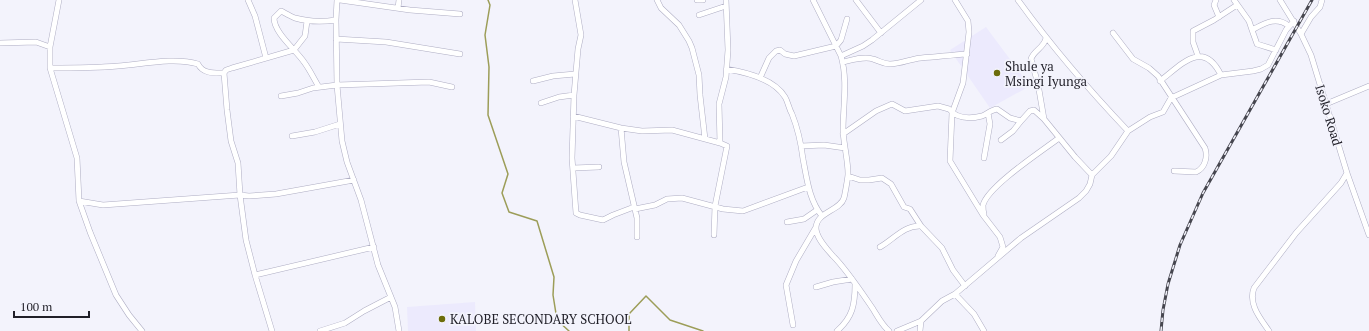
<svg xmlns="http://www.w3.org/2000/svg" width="1369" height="331" font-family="'PT Serif',serif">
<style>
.built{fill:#eceafd}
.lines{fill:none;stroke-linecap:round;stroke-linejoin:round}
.stream{stroke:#9c9d58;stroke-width:1.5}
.minor-casing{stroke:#aeadc3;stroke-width:6}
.minor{stroke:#fff;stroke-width:5}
.rail-casing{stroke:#46464f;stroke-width:3}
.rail{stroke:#f3f3fc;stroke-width:1.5;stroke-dasharray:4.5;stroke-linecap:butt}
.poi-dot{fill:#6c6c0b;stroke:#f3f3fc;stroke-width:1.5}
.labels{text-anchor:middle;stroke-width:3.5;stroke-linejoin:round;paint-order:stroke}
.poi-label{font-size:13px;fill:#201f28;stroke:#f3f3fc;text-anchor:start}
.street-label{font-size:13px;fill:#201f28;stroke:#f3f3fc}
</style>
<rect width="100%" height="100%" fill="#f3f3fc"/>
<path class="built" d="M986,27l44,59 -40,22 -40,-58z
M475,302l1,29h-68l-1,-24z"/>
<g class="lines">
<path class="stream" d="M488,0l2,5 -5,30 4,32 -1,48 20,59 -6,19 7,19 28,9 17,56 -1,18 4,25 12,11
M629,331v-17l17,-18 24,24 33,11"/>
<defs>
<path id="minor" d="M59,0l-9,47v21l27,90 2,43 11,31 26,63 13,20 13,16
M248,0l7,16 11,42
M337,0l-1,20 1,65 5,56 5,21 14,38 17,65 17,42 4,24
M340,0l70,10 50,4
M575,0l6,35 -3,14 -4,46 -2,63 4,55 4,2 23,5 10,-5 21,-8
M657,0l4,8 18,17 10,16 3,7 7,27 1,20 5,44
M697,0h6
M813,0l28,56c7,24 2,50 2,75 1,15 5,29 5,43 0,3 -3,20 -4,24 -4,13 -28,14 -28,30 0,10 11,21 17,28 14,14 29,37 40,53 5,8 9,16 16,22
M856,0l25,33
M955,0l13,21 1,11 -6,51 -11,30 -2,48 33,54 17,22 3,10 -5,9
M1018,0c34,47 71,90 110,131
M1216,0l-2,5 5,12
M1234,0l15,21 3,9
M1280,0l21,34 10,21 36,118 22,62
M398,8l1,-8
M699,15l27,-9
M1113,33l20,26 16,9 9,8 47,72c3,9 0,20 -9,24l-22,-1
M1301,34l10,-17 9,-10 2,-7
M1046,38c-2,10 -12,12 -15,21l7,25 6,35 31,38 17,18
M336,39l50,3 74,12
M0,43l36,-1 14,5
M1276,50l-19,-6 -5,-14c13,-7 24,-14 37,-4
M841,56l22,-10 9,-6 49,-40
M1198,56l-5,-14v-11l21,-11 23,-15
M843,62c9,-2 21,-6 30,-3 7,2 10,5 17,5 11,0 20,-5 31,-6 15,-1 30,-3 46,-4
M50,68c23,0 45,0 68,-2 25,-2 57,-9 80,-2 5,10 16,9 26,9
M726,69c19,3 48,10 59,28 3,5 4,12 7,17 6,15 9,29 11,45 4,20 6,41 19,57
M760,78l9,-20 7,-7 4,-1 5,4 9,2 42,-10 5,-6 6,-21
M533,81l20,-5 22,-2
M1160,81c22,-17 43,-42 61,-6
M319,87c-5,-8 -9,-17 -15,-25 -8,-12 -30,-29 -30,-44l7,-7c4,2 9,5 14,7 14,4 27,4 41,2
M281,96l17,-3 15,-5 24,-3 92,-3 23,5
M541,103l18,-6 15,-2
M1326,104l43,-18
M573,116l48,12 21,3 30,-1 48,13 7,3 -12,60 -1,29
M621,128l3,34 13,56v19
M843,134l33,-23 16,-7 13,7 33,-5 11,3c8,10 21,10 33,7 5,-2 9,-6 15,-7l13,9 11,3 9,-10 4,-1 10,9
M292,136l23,-4 25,-8
M1001,140l12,-9 8,-10
M720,143l-1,-39 7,-27 2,-27 -2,-50
M801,146l23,-1 21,3
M984,158l6,-34 -2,-11
M573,168l26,-1
M848,176l12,4h9l13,-2 9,6 13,23 6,2 11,17 21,22 11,22 12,16
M79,201l24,4 137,-10 9,1 27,-2 78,-14
M635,209l20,-4 12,-6 15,-1 41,11 20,2 65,-24
M984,214c-1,-3 -1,-5 -1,-9 5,-19 59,-54 76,-67
M787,222l17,-3 13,-9
M880,247c13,-7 24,-22 41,-21
M255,275l119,-28
M816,287l17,-5 19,-3
M955,294l66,-56 58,-40 7,-7 4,-7 2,-9 19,-19 17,-25 22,-14 13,-5 8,-14 50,-23 32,-4 8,-2 7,-4 18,-35 8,-9
M793,325l-7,-40 10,-24 20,-34
M272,331l-17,-56 -9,-35 -6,-45 -2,-32 -7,-22 -4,-31 -3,-37 2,-3 6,-2 62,-18 11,-14 2,-15
M320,331l25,-8 19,-12 27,-14
M837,331c16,-14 18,-27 18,-47
M897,331l24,-10 21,-20 13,-7 19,20 10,17
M920,331l1,-10
M1269,331c-9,-13 -21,-27 -15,-43l42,-55 45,-50 6,-10"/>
</defs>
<use href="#minor" class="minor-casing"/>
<use href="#minor" class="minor"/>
<defs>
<path id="rail" d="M1161,331l2,-21 5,-26 12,-39 23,-52 109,-193"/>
</defs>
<use href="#rail" class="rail-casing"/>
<use href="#rail" class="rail"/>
</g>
<g class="poi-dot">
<circle cx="997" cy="73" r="4"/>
<circle cx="442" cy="319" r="4"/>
</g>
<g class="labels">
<g class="poi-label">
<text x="1005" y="71">Shule ya<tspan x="1005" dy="15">Msingi Iyunga</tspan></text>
<text x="450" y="324">KALOBE SECONDARY SCHOOL</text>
</g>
<g class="street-label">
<text transform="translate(1329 115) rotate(73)" y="5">Isoko Road</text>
</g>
</g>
<path d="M14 311v6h75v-6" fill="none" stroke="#201f28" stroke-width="2"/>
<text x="20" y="311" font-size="12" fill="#201f28" stroke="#f3f3fc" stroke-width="3" paint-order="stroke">100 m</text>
</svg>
